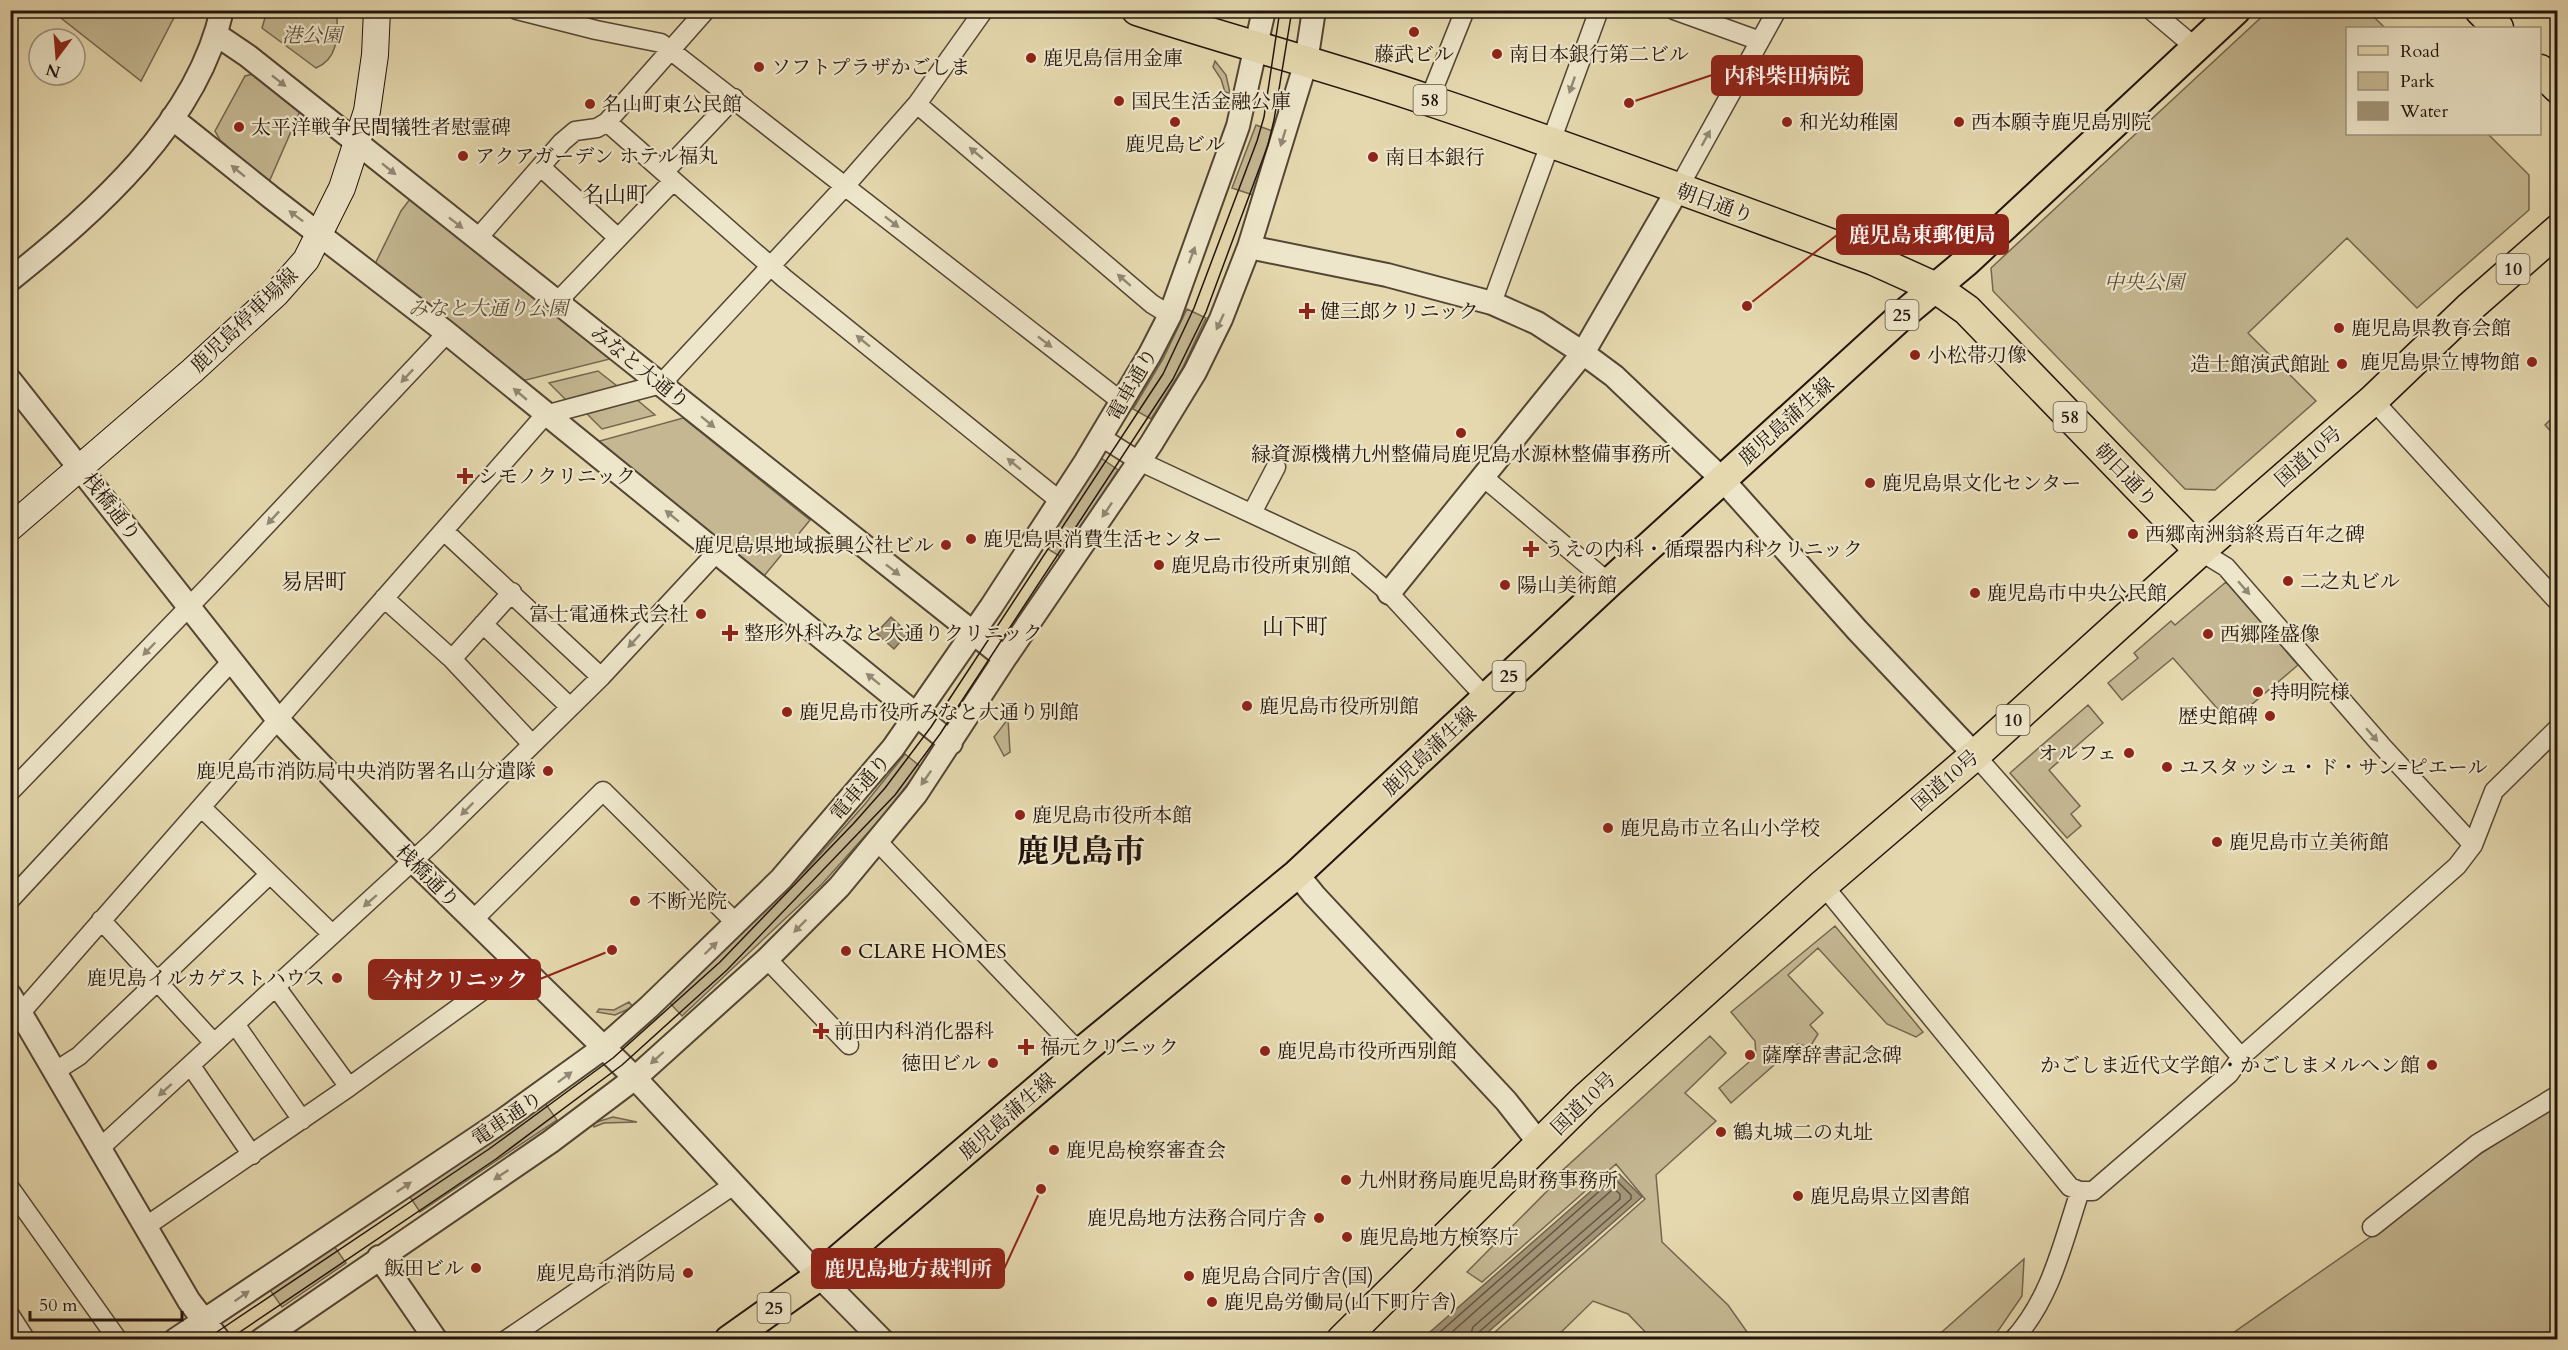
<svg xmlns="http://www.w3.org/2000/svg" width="2568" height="1350" font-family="Cardo,'Noto Serif JP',serif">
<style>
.green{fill:#c4b792;stroke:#73664f;stroke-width:1.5}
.water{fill:#a39577;stroke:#6f614c;stroke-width:1.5}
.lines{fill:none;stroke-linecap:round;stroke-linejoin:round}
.shore{stroke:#625442;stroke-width:1.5}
.minor-casing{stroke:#534534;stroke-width:21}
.tertiary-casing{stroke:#534534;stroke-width:26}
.secondary-casing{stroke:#22140c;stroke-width:28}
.primary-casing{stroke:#22140c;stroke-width:32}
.trunk-casing{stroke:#22140c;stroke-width:33}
.minor{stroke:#eee6ca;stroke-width:18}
.tertiary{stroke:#eee6ca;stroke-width:22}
.secondary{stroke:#eee6ca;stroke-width:26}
.primary{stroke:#e5d8ae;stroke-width:28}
.trunk{stroke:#e5d8ae;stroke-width:30}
.tram{stroke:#22140c;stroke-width:1.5}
.oneway{fill:#928874}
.poi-dot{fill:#8f2418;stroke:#eee6ca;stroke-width:2}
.labels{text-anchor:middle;stroke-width:4.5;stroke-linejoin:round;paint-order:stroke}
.shield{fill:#eee6ca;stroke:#5f5345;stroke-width:1.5}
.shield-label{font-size:18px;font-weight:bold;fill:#22140c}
.park-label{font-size:20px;font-style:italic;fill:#5b4d3b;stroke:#eee6ca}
.poi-label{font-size:20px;fill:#22140c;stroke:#eee6ca;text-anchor:start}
.street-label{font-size:20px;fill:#22140c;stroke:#eee6ca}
.quarter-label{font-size:22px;fill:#22140c;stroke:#eee6ca}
.town-label{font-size:32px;font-weight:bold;fill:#22140c;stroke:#eee6ca}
.leader{fill:none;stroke:#8f2418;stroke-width:2}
.callout-dot{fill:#8f2418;stroke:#eee6ca;stroke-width:2}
.callout{fill:#8f2418;stroke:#8f2418;stroke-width:2}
.callout-label{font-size:21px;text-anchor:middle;font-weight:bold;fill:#fff}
</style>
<rect width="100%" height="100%" fill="#e5d8ae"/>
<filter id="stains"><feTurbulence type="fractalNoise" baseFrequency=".00333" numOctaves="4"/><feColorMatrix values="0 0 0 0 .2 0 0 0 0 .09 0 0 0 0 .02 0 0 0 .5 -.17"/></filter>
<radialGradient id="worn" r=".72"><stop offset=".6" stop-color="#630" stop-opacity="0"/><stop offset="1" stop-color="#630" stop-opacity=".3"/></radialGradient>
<path class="green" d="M175,10l2,2 -36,69 -89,-70z
M267,11h70c0,22 3,47 -21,57l-54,-40z
M2268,11h100l17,17h-37v106h140l41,41v35l-112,98 -70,-70 -99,95 68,68 -101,89 -30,-1 -192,-198 -2,-23z
M1215,61l11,14 4,18 -5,-1 -4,-13 -8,-12z
M253,74l47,37 -31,71 -49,-42 -5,-9 30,-55z
M1256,125l19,7 -22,63 -21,-7z
M410,199l200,160 -88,22 -147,-117 26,-53z
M1187,309l19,9 -24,51 -31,50 -18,-10 30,-50z
M598,371l19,15 -51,14 -17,-17z
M636,399l19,16 -53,14 -17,-17z
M2557,413v25l-12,-13z
M683,418l127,102 -46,56 -168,-134z
M1101,458l17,12 -57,87 -18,-11z
M2226,582l72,83 -68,58 -57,-65 -51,42 -14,-17 30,-25 -4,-5 37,-32 4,4z
M2088,705l15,18 -54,47 31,36 -9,8 10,12 -14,12 -57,-65z
M1008,719l2,33 -6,4 -10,-19z
M905,754l16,13 -40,51 -59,66 -140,132 -15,-16 140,-131 58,-65z
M1835,926l88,106 -7,5 -29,-13 -69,-76 -30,27 35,38 -13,12 8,9 -8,13 -12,-3 -67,59 -12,-15 37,-32 -1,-15 -24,-29z
M629,1002l4,5 -18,8 -18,-3 2,-3 15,1z
M1710,1036l16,17 -41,40 31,28 -60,54 6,67 66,63 24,34h-100l-24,-25 -35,-13 -39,38h-67l158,-140 -29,-35 -134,118 -15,-10 84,-85 2,-8z
M545,1103l12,17 -137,92 -12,-18z
M2557,1105v234l-334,1 173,-121 84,-65z
M613,1117l24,5 -33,1 -10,4 -1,-4z
M334,1246l12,17 -64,44 -12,-17z
M2024,1259l-2,37 -24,35 -10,8h-54z"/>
<path class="water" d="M891,617l17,16 -14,16 -18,-16z
M1615,1170l27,27 -162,142h-58z"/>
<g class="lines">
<path class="shore" d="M1431,1340l181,-160h4l15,15v4l-152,133 -3,8
M1443,1340l169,-150h3l5,4v5l-147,128 -4,13"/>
<defs>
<path id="minor" d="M517,10l79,20 65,13 461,359
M1674,10l86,31
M2151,10l45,38
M1429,100l36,-90
M917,104l235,200 18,11
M607,122l177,156 276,223
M541,167l76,70
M664,172l70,-74
M1678,189l99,-179
M477,239l85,-97 13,-11 22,-3 10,-6 99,-112
M558,301l115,-120
M1492,303l107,-293
M2373,400l185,202
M1101,437l38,24 212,99 38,33 96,104
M1482,476l127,107
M1252,513l24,-46
M444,531l157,146
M2200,551l26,16 155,178 92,100
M384,598l68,61 80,85
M483,624l87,83
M452,659l60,-67
M1975,755l266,302
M10,792l200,-207 237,-252
M201,807l131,127
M877,841l203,212
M1823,885l247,302 10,4h13l136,-117 12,-17 216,-191 16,-21 21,-54 64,-63
M10,900l221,-238
M101,920l113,123
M473,920l130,-129 133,132
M767,959l82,86
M276,987l73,100
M235,1024l67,96
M10,1025l535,-610 116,-31 184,-198 72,-82 67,-94
M191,1066l61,89
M54,1072l25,-16 191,-182
M100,1148l332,-305 169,-166 116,-125
M10,1188l108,152
M145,1227l204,-140 169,-122
M2372,1227l105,-83 81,-49
M10,1315l16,25
M506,1340l229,-156
M2013,1340c38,-41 50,-98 67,-149"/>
<path id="tertiary" d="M217,35l31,21 757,602
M172,118l100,80 175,135 504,410
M1249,247l138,28 105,28 45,20 46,30 31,23 108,103 136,152 117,124
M10,280c86,-69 187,-157 212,-270
M10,380l269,341 134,140 222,217 184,198 63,64
M1389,593l194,-240 95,-164
M1297,874l17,21 192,206 34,43
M10,995l179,306 30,39
M379,1257l57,83
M175,1340l327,-219 101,-73 46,-41 132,-128 112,-131 98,-141 95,-146 64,-107 20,-39 68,-189 26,-116
M261,1340l289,-198 85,-64 132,-119 72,-72 77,-93 89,-136 146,-214 44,-72 26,-53 28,-72 57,-185 8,-52"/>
<path id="secondary" d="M10,528l182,-157 84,-77 30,-34 36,-72 25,-77 8,-56 2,-45"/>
<path id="primary" d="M729,1340l90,-64 261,-223 217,-179 312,-291 296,-270 61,-51 270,-252"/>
<path id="trunk" d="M1137,10c97,32 195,57 291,90 150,50 298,106 446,160l62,28 31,22 233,241
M2480,10l18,18
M2540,70l18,18
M1342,1340l244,-242 237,-213 152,-130 225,-204 173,-151 96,-92 89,-78"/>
</defs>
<use href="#minor" class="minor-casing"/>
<use href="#tertiary" class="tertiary-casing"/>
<use href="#secondary" class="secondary-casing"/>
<use href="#primary" class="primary-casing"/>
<use href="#trunk" class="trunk-casing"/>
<use href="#minor" class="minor"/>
<use href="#tertiary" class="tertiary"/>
<use href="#secondary" class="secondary"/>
<use href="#primary" class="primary"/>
<use href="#trunk" class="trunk"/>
<path class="tram" d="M205,1340l284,-191 124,-91 107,-96 134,-139 31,-35 46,-61 232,-353 31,-66 63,-167 7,-24 16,-107
M228,1340l268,-181 126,-94 105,-95 168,-175 45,-61 233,-355 33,-67 62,-167 6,-25 18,-110"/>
</g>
<defs><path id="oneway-solid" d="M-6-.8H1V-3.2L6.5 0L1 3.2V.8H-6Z" transform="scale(1.5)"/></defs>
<g class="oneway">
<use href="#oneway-solid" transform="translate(279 81) rotate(38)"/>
<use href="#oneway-solid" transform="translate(1572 85) rotate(109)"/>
<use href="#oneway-solid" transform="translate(1283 138) rotate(107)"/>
<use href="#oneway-solid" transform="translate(1706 138) rotate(-61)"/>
<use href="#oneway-solid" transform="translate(976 153) rotate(-140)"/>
<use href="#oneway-solid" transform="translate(389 169) rotate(39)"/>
<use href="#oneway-solid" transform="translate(238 171) rotate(-141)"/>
<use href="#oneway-solid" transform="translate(296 216) rotate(-143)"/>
<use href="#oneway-solid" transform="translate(892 222) rotate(38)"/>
<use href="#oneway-solid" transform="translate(456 223) rotate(38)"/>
<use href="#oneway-solid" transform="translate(1192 255) rotate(-70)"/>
<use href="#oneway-solid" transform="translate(1124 280) rotate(-139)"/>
<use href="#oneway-solid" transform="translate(1220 322) rotate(115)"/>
<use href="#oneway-solid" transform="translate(863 341) rotate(-141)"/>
<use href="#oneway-solid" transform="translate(1045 342) rotate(38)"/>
<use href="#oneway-solid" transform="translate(407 376) rotate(133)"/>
<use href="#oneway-solid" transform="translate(520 394) rotate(-140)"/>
<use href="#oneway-solid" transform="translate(708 422) rotate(39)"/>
<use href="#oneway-solid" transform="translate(1014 464) rotate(-141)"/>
<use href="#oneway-solid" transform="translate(1107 510) rotate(124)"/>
<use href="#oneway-solid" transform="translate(672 516) rotate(-141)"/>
<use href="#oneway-solid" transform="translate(273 518) rotate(133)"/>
<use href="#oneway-solid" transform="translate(893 570) rotate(38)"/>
<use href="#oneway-solid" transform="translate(2244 588) rotate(49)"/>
<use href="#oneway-solid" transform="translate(634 641) rotate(133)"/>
<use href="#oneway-solid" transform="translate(149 649) rotate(134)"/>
<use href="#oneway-solid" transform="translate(873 679) rotate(-141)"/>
<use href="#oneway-solid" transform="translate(2372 735) rotate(49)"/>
<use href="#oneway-solid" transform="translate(926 778) rotate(125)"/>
<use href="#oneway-solid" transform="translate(467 809) rotate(135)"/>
<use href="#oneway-solid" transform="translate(370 901) rotate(139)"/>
<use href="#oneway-solid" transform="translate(800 926) rotate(135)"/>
<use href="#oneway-solid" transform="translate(711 948) rotate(-44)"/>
<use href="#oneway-solid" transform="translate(657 1058) rotate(138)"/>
<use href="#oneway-solid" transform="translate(565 1077) rotate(-37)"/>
<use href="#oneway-solid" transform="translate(165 1090) rotate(138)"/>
<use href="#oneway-solid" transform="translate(501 1175) rotate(146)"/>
<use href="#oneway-solid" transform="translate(404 1187) rotate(-34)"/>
<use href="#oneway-solid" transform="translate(242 1296) rotate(-35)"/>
</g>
<g class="poi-dot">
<circle cx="1414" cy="32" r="6"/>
<circle cx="1497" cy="54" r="6"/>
<circle cx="1031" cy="58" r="6"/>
<circle cx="759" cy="67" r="6"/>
<circle cx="1119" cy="101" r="6"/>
<circle cx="590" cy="104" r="6"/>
<circle cx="1175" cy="122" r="6"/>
<circle cx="1787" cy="122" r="6"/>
<circle cx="1959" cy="122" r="6"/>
<circle cx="239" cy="127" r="6"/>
<circle cx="463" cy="156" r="6"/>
<circle cx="1373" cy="157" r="6"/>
<path d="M1304 302h6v6h6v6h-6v6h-6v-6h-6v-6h6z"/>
<circle cx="2339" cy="328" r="6"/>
<circle cx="1915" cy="355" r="6"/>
<circle cx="2532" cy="362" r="6"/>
<circle cx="2342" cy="364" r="6"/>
<circle cx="1461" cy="433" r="6"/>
<path d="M462 467h6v6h6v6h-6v6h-6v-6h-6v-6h6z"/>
<circle cx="1870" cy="483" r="6"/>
<circle cx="2133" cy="534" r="6"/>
<circle cx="971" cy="539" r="6"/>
<circle cx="946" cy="545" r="6"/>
<path d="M1528 540h6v6h6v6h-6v6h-6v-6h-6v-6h6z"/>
<circle cx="1159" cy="565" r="6"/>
<circle cx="2288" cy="581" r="6"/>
<circle cx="1505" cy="585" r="6"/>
<circle cx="1975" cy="593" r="6"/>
<circle cx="701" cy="614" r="6"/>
<path d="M727 624h6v6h6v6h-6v6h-6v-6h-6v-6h6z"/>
<circle cx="2208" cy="634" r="6"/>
<circle cx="2258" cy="692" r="6"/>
<circle cx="1247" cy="706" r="6"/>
<circle cx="787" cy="712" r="6"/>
<circle cx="2270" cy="716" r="6"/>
<circle cx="2129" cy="753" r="6"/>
<circle cx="2167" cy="767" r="6"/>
<circle cx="548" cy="771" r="6"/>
<circle cx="1020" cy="815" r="6"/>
<circle cx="1608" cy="828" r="6"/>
<circle cx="2217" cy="842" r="6"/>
<circle cx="635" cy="901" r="6"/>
<circle cx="846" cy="951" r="6"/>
<circle cx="337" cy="978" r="6"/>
<path d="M818 1022h6v6h6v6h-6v6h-6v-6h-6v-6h6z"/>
<path d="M1023 1038h6v6h6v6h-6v6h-6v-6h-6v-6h6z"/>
<circle cx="1265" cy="1051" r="6"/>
<circle cx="1750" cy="1055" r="6"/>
<circle cx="993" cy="1063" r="6"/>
<circle cx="2432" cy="1065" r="6"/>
<circle cx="1721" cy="1132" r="6"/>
<circle cx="1054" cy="1150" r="6"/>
<circle cx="1346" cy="1180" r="6"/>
<circle cx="1798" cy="1196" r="6"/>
<circle cx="1319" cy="1218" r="6"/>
<circle cx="1347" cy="1237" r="6"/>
<circle cx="476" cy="1268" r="6"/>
<circle cx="688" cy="1273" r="6"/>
<circle cx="1189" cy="1276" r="6"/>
<circle cx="1212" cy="1302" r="6"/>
</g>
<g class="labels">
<g class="shield">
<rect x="1413.5" y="85" width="33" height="30" rx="4.5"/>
<rect x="2496.5" y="254" width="33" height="30" rx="4.5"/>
<rect x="1885.5" y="300" width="33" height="30" rx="4.5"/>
<rect x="2053.5" y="402" width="33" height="30" rx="4.5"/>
<rect x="1492.5" y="661" width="33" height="30" rx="4.5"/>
<rect x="1996.5" y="705" width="33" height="30" rx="4.5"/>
<rect x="757.5" y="1293" width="33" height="30" rx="4.5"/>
</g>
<g class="shield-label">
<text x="1430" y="106">58</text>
<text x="2513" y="275">10</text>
<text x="1902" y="321">25</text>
<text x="2070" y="423">58</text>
<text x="1509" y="682">25</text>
<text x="2013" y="726">10</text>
<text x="774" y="1314">25</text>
</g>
<g class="park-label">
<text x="312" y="42">港公園</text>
<text x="2144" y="289">中央公園</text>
<text x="488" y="315">みなと大通り公園</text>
</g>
<g class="poi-label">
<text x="1414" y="61" text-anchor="middle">藤武ビル</text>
<text x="1509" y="61">南日本銀行第二ビル</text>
<text x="1043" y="65">鹿児島信用金庫</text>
<text x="771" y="74">ソフトプラザかごしま</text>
<text x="1131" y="108">国民生活金融公庫</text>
<text x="602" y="111">名山町東公民館</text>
<text x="1799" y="129">和光幼稚園</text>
<text x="1971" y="129">西本願寺鹿児島別院</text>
<text x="251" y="134">太平洋戦争民間犠牲者慰霊碑</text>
<text x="1175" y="151" text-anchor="middle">鹿児島ビル</text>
<text x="475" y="163">アクアガーデン ホテル福丸</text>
<text x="1385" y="164">南日本銀行</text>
<text x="1320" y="318">健三郎クリニック</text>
<text x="2351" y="335">鹿児島県教育会館</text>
<text x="1927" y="362">小松帯刀像</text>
<text x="2520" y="369" text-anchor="end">鹿児島県立博物館</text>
<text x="2330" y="371" text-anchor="end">造士館演武館趾</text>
<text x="1461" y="461" text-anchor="middle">緑資源機構九州整備局鹿児島水源林整備事務所</text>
<text x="478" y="483">シモノクリニック</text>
<text x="1882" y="490">鹿児島県文化センター</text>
<text x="2145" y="541">西郷南洲翁終焉百年之碑</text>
<text x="983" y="546">鹿児島県消費生活センター</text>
<text x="934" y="552" text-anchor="end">鹿児島県地域振興公社ビル</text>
<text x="1544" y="556">うえの内科・循環器内科クリニック</text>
<text x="1171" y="572">鹿児島市役所東別館</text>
<text x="2300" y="588">二之丸ビル</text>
<text x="1517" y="592">陽山美術館</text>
<text x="1987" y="600">鹿児島市中央公民館</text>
<text x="689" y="621" text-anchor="end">富士電通株式会社</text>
<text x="744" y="640">整形外科みなと大通りクリニック</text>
<text x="2220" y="641">西郷隆盛像</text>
<text x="2270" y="699">持明院様</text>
<text x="1259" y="713">鹿児島市役所別館</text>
<text x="799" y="719">鹿児島市役所みなと大通り別館</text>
<text x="2258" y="723" text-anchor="end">歴史館碑</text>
<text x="2117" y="760" text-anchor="end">オルフェ</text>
<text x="2179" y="774">ユスタッシュ・ド・サン=ピエール</text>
<text x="536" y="778" text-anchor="end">鹿児島市消防局中央消防署名山分遣隊</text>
<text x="1032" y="822">鹿児島市役所本館</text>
<text x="1620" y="835">鹿児島市立名山小学校</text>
<text x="2229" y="849">鹿児島市立美術館</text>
<text x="647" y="908">不断光院</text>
<text x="858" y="958">CLARE HOMES</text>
<text x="325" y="985" text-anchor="end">鹿児島イルカゲストハウス</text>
<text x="834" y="1038">前田内科消化器科</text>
<text x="1040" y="1054">福元クリニック</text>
<text x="1277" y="1058">鹿児島市役所西別館</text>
<text x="1762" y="1062">薩摩辞書記念碑</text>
<text x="981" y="1070" text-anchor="end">徳田ビル</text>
<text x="2420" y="1072" text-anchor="end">かごしま近代文学館・かごしまメルヘン館</text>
<text x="1733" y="1139">鶴丸城二の丸址</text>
<text x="1066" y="1157">鹿児島検察審査会</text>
<text x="1358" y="1187">九州財務局鹿児島財務事務所</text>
<text x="1810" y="1203">鹿児島県立図書館</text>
<text x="1307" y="1225" text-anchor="end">鹿児島地方法務合同庁舎</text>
<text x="1359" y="1244">鹿児島地方検察庁</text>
<text x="464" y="1275" text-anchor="end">飯田ビル</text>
<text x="676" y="1280" text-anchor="end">鹿児島市消防局</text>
<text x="1201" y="1283">鹿児島合同庁舎(国)</text>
<text x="1224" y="1309">鹿児島労働局(山下町庁舎)</text>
</g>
<g class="street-label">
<text transform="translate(1715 203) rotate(20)" y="7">朝日通り</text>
<text transform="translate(244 320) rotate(-44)" y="7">鹿児島停車場線</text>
<text transform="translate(640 367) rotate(39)" y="7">みなと大通り</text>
<text transform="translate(1132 384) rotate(-60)" y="7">電車通り</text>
<text transform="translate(1786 421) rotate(-42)" y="7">鹿児島蒲生線</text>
<text transform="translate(2308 456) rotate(-41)" y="7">国道10号</text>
<text transform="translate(2126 475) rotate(46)" y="7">朝日通り</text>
<text transform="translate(112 507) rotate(52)" y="7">桟橋通り</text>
<text transform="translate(1429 751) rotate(-43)" y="7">鹿児島蒲生線</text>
<text transform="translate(1945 780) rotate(-41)" y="7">国道10号</text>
<text transform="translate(860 787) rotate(-49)" y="7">電車通り</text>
<text transform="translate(428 876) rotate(45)" y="7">桟橋通り</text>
<text transform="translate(1583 1103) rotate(-44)" y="7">国道10号</text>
<text transform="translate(1007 1116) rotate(-41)" y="7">鹿児島蒲生線</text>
<text transform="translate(507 1118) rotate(-34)" y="7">電車通り</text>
</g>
<g class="quarter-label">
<text x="615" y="202">名山町</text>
<text x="314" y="589">易居町</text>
<text x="1295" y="634">山下町</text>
</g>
<g class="town-label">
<text x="1081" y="862">鹿児島市</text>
</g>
</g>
<path class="leader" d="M1629 103L1712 75M1747 306L1837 235M612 950L540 979M1041 1189L1004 1269"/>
<g class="callout-dot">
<circle cx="1629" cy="103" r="6"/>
<circle cx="1747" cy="306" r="6"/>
<circle cx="612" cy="950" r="6"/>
<circle cx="1041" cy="1189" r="6"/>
</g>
<g class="callout">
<rect x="1712" y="56" width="150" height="39" rx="6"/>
<rect x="1837" y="215" width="171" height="39" rx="6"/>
<rect x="369" y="960" width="171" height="39" rx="6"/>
<rect x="812" y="1249" width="192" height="39" rx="6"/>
</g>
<g class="callout-label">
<text x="1787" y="83">内科柴田病院</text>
<text x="1922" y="242">鹿児島東郵便局</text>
<text x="455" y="987">今村クリニック</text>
<text x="908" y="1276">鹿児島地方裁判所</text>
</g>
<rect width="2568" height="1350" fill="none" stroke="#e5d8ae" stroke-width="36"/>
<rect x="12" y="12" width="2544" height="1326" fill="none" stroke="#22140c" stroke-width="3"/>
<rect x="18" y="18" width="2532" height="1314" fill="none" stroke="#22140c" stroke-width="1.5"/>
<rect x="2346" y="27" width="195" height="108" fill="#eee6ca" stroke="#9c927e" stroke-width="1.5"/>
<rect x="2358" y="46" width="30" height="9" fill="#e5d8ae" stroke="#9c927e" stroke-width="1.5"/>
<text x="2400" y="57" font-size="18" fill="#22140c">Road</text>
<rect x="2358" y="72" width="30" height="18" fill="#c4b792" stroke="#9c927e" stroke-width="1.5"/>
<text x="2400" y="87" font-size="18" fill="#22140c">Park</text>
<rect x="2358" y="102" width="30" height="18" fill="#a39577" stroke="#9c927e" stroke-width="1.5"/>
<text x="2400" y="117" font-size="18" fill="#22140c">Water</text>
<g transform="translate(57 57) rotate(196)"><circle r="28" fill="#eee6ca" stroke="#9c927e" stroke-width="1.5"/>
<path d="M0-4.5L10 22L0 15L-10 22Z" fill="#8f2418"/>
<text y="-9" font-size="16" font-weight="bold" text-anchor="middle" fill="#22140c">N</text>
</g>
<path d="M30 1311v9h152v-9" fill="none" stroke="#22140c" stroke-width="3"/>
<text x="39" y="1311" font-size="18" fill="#22140c" stroke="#eee6ca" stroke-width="4.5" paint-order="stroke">50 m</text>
<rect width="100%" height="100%" filter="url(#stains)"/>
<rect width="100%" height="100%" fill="url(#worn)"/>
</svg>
